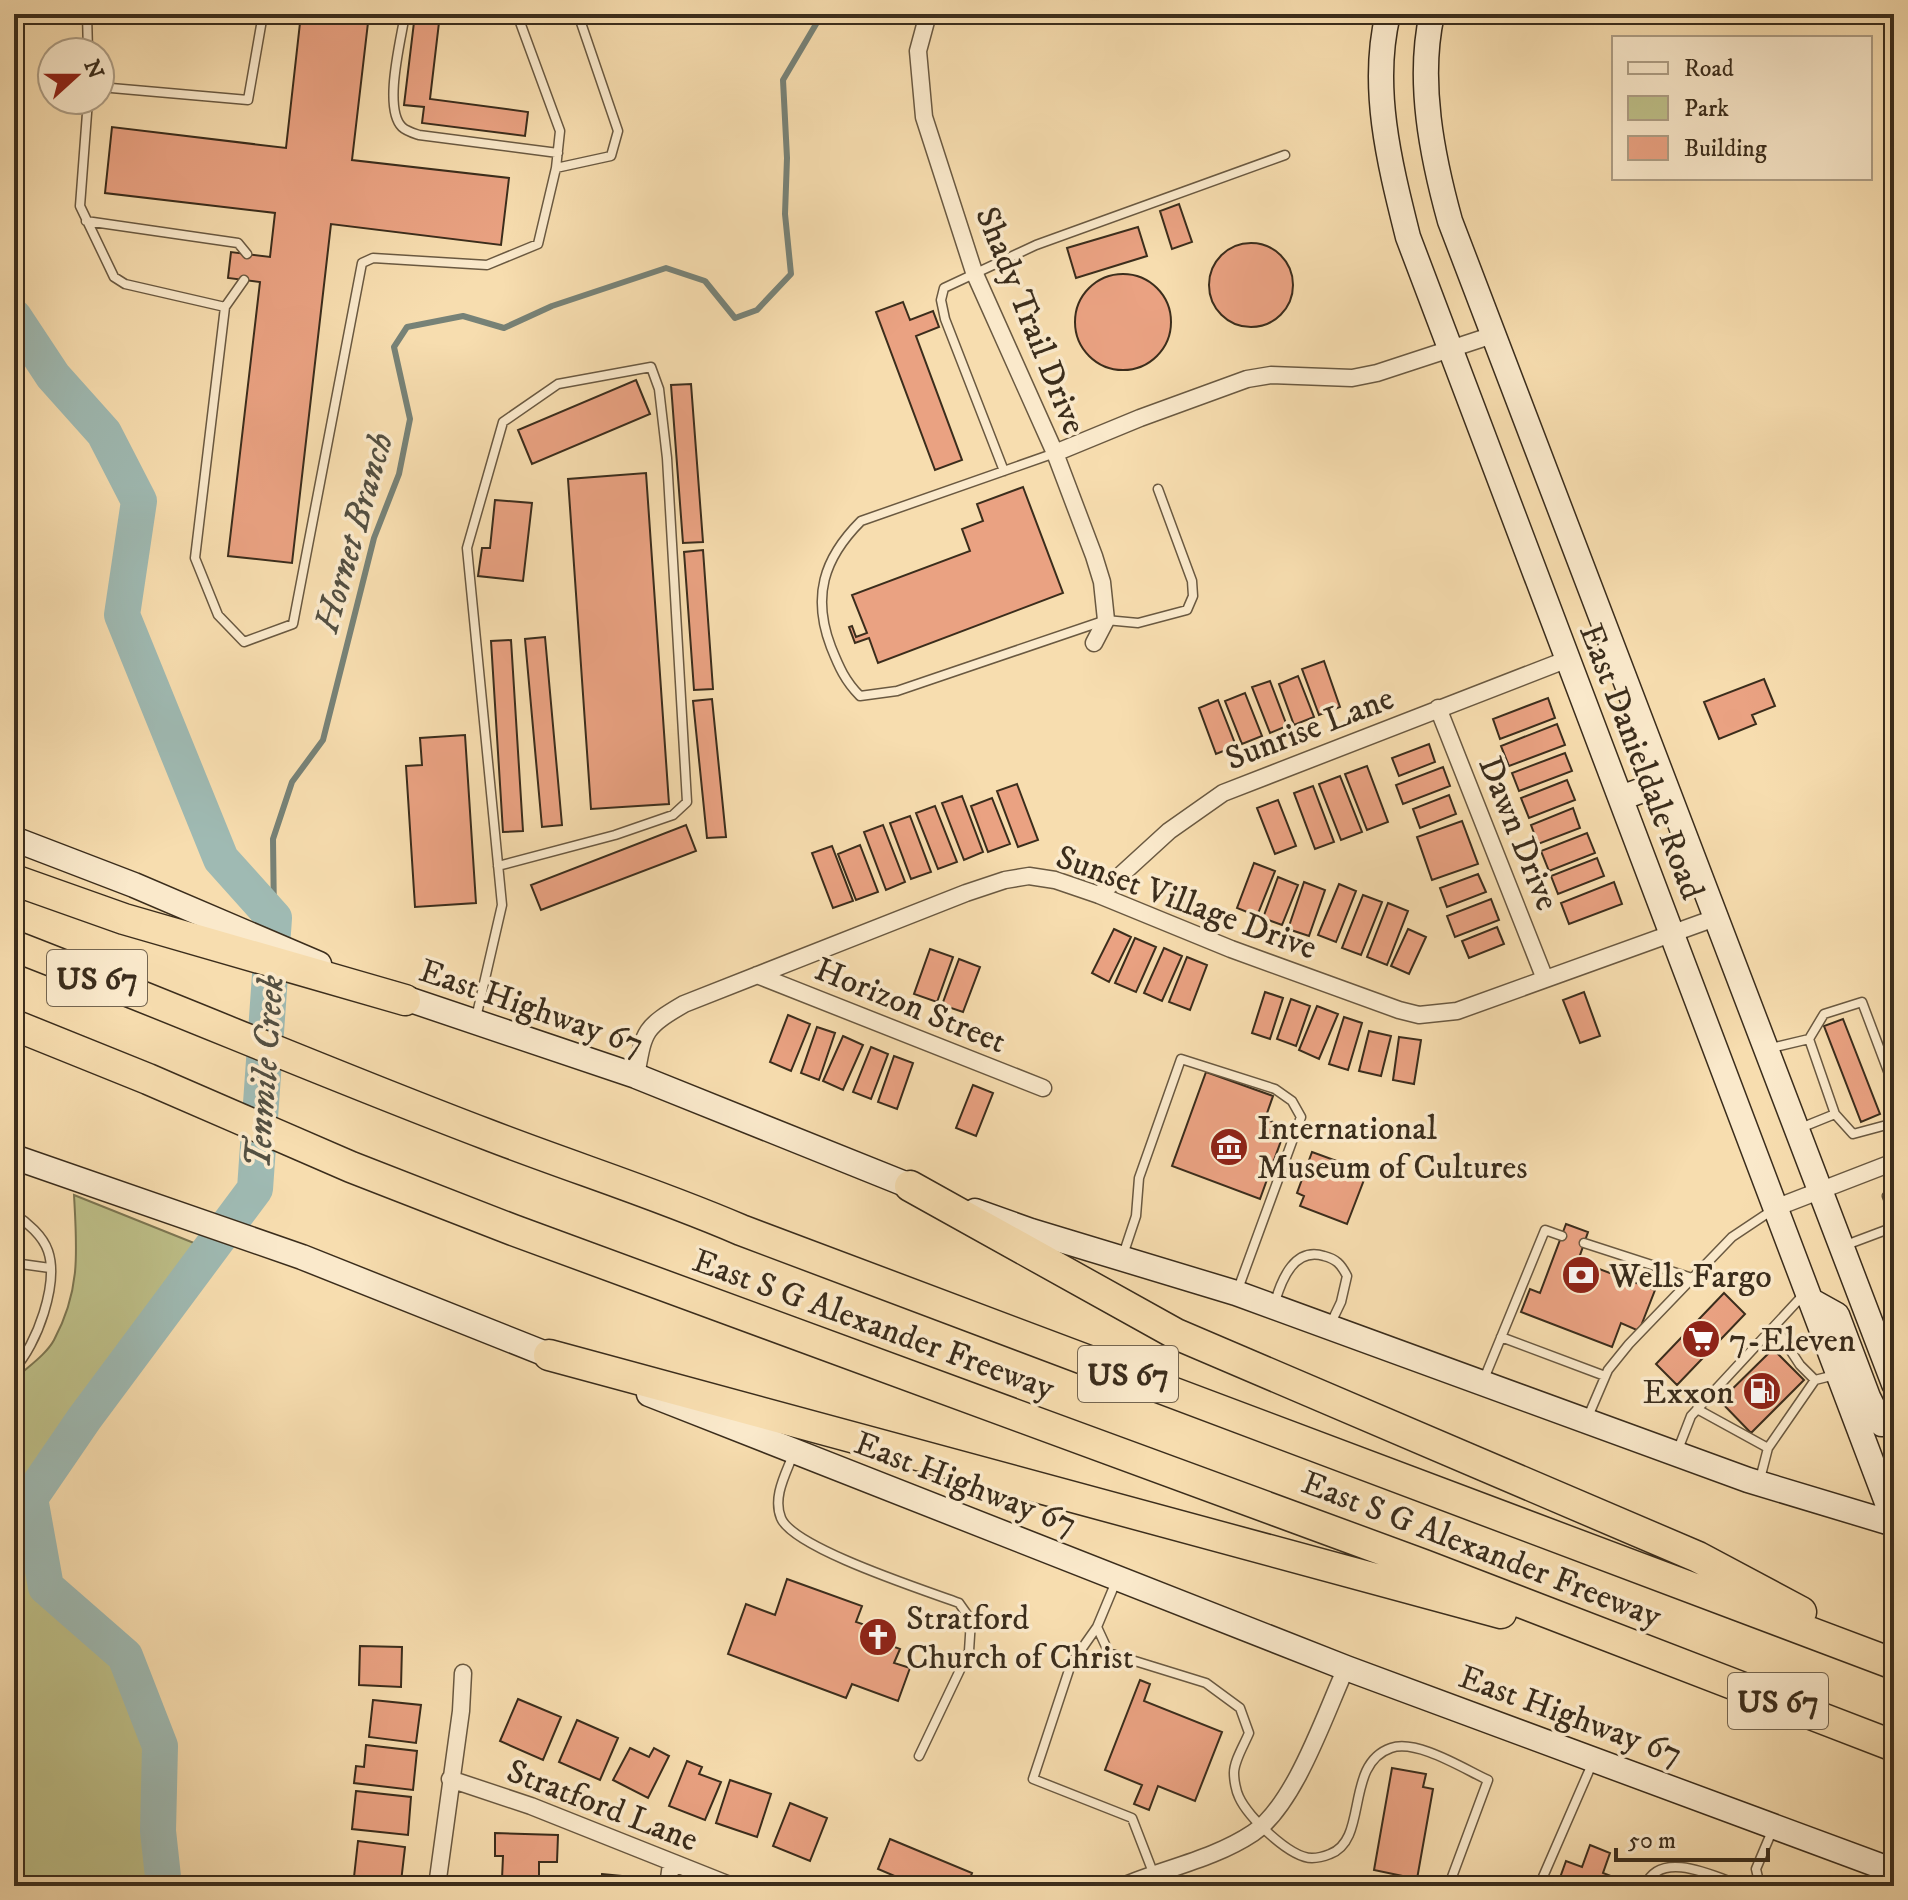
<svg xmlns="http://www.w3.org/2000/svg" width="1908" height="1900" font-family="'IM FELL DW Pica',serif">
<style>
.green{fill:#bec089;stroke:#7c7652;stroke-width:2}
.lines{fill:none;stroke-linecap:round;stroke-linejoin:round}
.stream{stroke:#778277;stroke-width:6}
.river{stroke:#9fbab3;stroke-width:36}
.building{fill:#eaa282;stroke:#3b2d1c;stroke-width:2}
.lane-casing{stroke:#6a5941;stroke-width:11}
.street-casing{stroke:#6a5941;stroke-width:19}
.secondary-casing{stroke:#3b2d1c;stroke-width:27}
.highway-casing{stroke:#3b2d1c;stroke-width:33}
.lane{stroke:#fae9cb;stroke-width:8}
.street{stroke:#fae9cb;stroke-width:16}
.secondary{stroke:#fae9cb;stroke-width:24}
.highway{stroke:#f7ddaf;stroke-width:30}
.labels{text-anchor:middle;stroke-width:7;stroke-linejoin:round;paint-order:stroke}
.shield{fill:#fae9cb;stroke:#746550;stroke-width:2}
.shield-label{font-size:32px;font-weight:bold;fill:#3b2d1c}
.street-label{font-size:34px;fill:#3b2d1c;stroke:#fae9cb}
.poi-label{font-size:34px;fill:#3b2d1c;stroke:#fae9cb;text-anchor:start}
.water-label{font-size:36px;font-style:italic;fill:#545042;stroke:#fae9cb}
</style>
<rect width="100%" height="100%" fill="#f7ddaf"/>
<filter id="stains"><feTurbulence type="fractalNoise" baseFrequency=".0025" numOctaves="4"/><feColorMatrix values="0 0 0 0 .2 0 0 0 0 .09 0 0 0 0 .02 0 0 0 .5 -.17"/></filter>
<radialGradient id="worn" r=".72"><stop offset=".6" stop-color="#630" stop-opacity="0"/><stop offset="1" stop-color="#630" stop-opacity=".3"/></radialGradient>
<path class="green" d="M74,1195l130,52 -179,251 15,91 81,74 32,81 -4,118 12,24h-147v-506c12,-12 32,-25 40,-40 27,-50 23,-90 20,-145z"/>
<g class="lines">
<path class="stream" d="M274,918l-1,-79 19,-57 31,-42 51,-202 25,-64 11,-55 -16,-72 13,-20 56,-11 41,12 48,-22 114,-38 39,13 30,37 22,-8 34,-36 -6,-60 2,-56 -4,-78 39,-66"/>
<path class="river" d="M14,317l39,59 51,57 35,68 -17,114 99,244 53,59 -19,271 -171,230 -54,79 16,89 79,69 35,90 -2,85 6,55"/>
</g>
<path class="building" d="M301,14h68l-17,146 157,18 -8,67 -170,-21 -39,339 -64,-7 32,-274 -32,-4 3,-26 39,5 5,-44 -170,-20 7,-66 174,21z
M415,14h25l-10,85 98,13 -3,24 -103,-13 2,-16 -20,-2z
M1179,204l13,38 -20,7 -12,-38z
M1138,227l9,29 -71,22 -9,-30z
M1209 285a42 42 0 1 1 84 0a42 42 0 1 1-84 0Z
M1075 322a48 48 0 1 1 96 0a48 48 0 1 1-96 0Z
M903,302l7,18 23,-9 6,16 -23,9 46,124 -27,10 -59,-158z
M636,380l14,34 -118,50 -14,-34z
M691,384l12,158 -20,1 -12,-158z
M646,473l23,331 -78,5 -23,-330z
M1023,487l40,106 -185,70 -9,-25 -14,5 -6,-16 3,-1 4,11 11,-4 -15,-38 118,-44 -8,-22 21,-8 -6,-17z
M495,500l37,3 -9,78 -45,-5 4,-28h8z
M703,550l10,139 -19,1 -10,-138z
M545,637l17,188 -20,2 -17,-188z
M511,640l12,191 -20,1 -12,-191z
M1324,661l16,46 -21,8 -17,-46z
M1298,676l16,41 -20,8 -15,-41z
M1764,679l11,27 -23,9 4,9 -37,15 -15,-37z
M1270,681l17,45 -17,7 -18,-46z
M1245,693l17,43 -20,8 -17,-43z
M1548,698l7,20 -55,21 -7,-20z
M712,699l14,138 -19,1 -14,-137z
M1218,700l18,46 -20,8 -17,-46z
M1557,724l8,21 -56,21 -8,-20z
M465,735l11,168 -61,4 -9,-141 16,-1 -2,-27z
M1429,744l6,18 -36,14 -7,-18z
M1565,753l7,18 -53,20 -7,-18z
M1367,766l21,56 -21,8 -22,-56z
M1443,767l7,19 -47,18 -7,-19z
M1340,776l22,56 -21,8 -22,-56z
M1567,780l8,20 -46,18 -8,-20z
M1017,784l21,56 -20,7 -21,-56z
M1313,786l21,56 -19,7 -21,-56z
M1449,795l7,19 -36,14 -7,-19z
M962,796l21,56 -19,8 -22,-57z
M992,798l18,46 -22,8 -17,-46z
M1278,800l18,46 -21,8 -18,-46z
M935,806l22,56 -19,7 -22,-56z
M1573,808l7,20 -42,16 -7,-19z
M910,816l21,56 -20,7 -21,-56z
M1462,821l16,43 -46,16 -15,-43z
M686,825l10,26 -155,59 -10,-25z
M883,825l22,57 -19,8 -22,-58z
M1587,833l8,20 -46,18 -8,-20z
M860,845l18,47 -22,8 -18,-46z
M832,846l21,55 -20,7 -21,-55z
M1597,858l7,18 -46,18 -7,-18z
M1254,863l21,8 -18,45 -20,-8z
M1478,874l8,18 -39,15 -7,-19z
M1278,877l20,8 -16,40 -19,-7z
M1304,882l21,8 -16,46 -21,-7z
M1614,882l8,22 -53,20 -8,-21z
M1339,884l17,7 -20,51 -18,-7z
M1363,895l19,7 -21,53 -19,-7z
M1491,899l8,21 -44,17 -8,-21z
M1388,903l20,8 -21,54 -20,-8z
M1497,927l7,17 -35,14 -7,-17z
M1114,929l17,8 -22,45 -17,-9z
M1408,929l18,8 -17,37 -18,-8z
M1135,938l21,9 -20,45 -21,-9z
M1164,948l18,8 -20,45 -18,-8z
M930,949l23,8 -16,45 -23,-8z
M1187,957l20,8 -17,45 -21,-8z
M959,959l21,8 -17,45 -21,-7z
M1265,992l18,6 -13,41 -18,-6z
M1584,992l16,44 -20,7 -17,-43z
M1291,999l19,7 -14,40 -19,-7z
M1317,1006l21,8 -19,45 -20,-9z
M788,1015l22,9 -19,47 -21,-9z
M1344,1017l18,6 -14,47 -19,-6z
M1843,1019l37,95 -19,8 -37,-96z
M817,1027l18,6 -16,47 -18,-7z
M1369,1031l22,5 -10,40 -22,-5z
M843,1036l20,9 -20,45 -20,-9z
M1399,1037l22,3 -7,44 -21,-4z
M871,1047l17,7 -17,45 -18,-7z
M894,1056l19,7 -16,46 -19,-7z
M1206,1072l67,24 -8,23 21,8 -26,72 -88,-33z
M973,1085l20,8 -17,43 -20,-8z
M1312,1152l55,20 -20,52 -47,-18 4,-10 -7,-3z
M1566,1224l22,8 -10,29 77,29 -16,41 -18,-8 -9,24 -91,-35 9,-23 10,4z
M1724,1293l21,21 -68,71 -21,-21z
M1773,1349l31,31 -53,53 -31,-32z
M787,1579l75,27 -6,16 18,6 -3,10 29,11 -6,14 16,5 -12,33 -46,-17 -6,14 -118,-44 18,-50 29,11z
M360,1646l42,1 -1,40 -42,-2z
M1140,1680l10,4 -6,17 78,31 -27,69 -37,-15 -9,24 -15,-6 8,-19 -37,-15z
M518,1699l43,18 -18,43 -43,-19z
M373,1700l48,5 -5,38 -47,-6z
M577,1720l41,18 -18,42 -41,-18z
M366,1745l51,6 -4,39 -59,-7 2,-17 8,1z
M630,1748l19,9 5,-9 15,8 -21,42 -35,-18z
M687,1761l15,6 -3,7 22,8 -16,38 -36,-14z
M1392,1768l34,6 -3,13 10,2 -16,90 -43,-9z
M730,1780l41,14 -14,43 -41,-14z
M356,1791l55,6 -3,38 -56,-6z
M790,1803l37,15 -17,43 -37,-15z
M495,1833l63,2 -1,27h-18v18l-37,-1 1,-23h-8z
M890,1839l82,34 -5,13h-49l-40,-17z
M358,1841l47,6 -4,35 -47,-5z
M1590,1845l20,8 -7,20 13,5 -3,8h-56l9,-25 16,6z
M602,1874l29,3 -1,9h-29z"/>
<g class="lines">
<defs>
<path id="lane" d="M87,14l1,38
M405,14c-4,26 -22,94 -3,113 4,4 11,6 17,8l139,18
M517,14l43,117 -4,37
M1894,71v14
M100,87l148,13 15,-86
M88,100l-8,106 34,71 11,7 100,23 -30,251 23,57 26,27 49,-18 69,-361 11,-5 114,7 51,-21 18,-76 55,-12 7,-25 -40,-117
M86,221l152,22 9,11
M225,307l19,-27
M1055,453l-194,68c-38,38 -49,76 -30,126 8,20 14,34 29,49l37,-5 209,-71 32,3 49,-13 6,-14 -1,-15 -34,-92
M1004,471l-59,-152 -4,-19 3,-12 92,-43 249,-90
M476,1018l26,-113 -35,-357 36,-126 55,-38 93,-17 8,22 8,69 20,344 -14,13 -58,20 -117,31
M1809,1039l15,-25 38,-12 32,85
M1771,1048l38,-9 26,75 -37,15
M1835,1114l18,20 41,-11
M1894,1193l-7,3 7,18
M14,1214c13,8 29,22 34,37 11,32 -11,94 -34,118
M1584,1243l108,35
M1846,1245l48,-18
M1123,1255l13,-39 3,-38 42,-119 94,30 17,12 9,16 -63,172
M14,1263l36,5
M1275,1302c7,-24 20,-55 49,-46 12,3 17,8 23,20l-6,26 -11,23
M1775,1327l25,38 15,15 20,-5
M1501,1337l104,39
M1484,1379l61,-149 17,6
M1697,1409l71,39
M1587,1419l21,-49 21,-26 103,-107 42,-28
M794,1452c-7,20 -22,44 -13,66 12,30 143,72 178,85l12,17 -2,31 -50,105
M1677,1452l14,-36 114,-123
M1760,1479l8,-31 47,-68
M1117,1579l-20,48 12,26 97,30 34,25 9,25c-5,12 -15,28 -15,40 0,7 2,18 5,24 9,20 51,61 73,61 6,0 13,-2 18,-4 39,-14 14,-90 61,-106 26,-9 73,21 97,32l-39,105
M1097,1627l-26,37 -38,115 99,39 22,57
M1539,1886l53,-122
M1645,1886c15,-38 71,-9 97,0
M1760,1886l-4,-17 16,-38"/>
<path id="street" d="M928,14l-10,37 6,66 50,155 81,181 39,103 8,26 4,38 -12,23
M1055,453l85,-35 107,-39 24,-4 81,3 25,-5 116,-38
M1438,708l107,271
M1099,895l70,-64 54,-38 345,-134
M757,975l286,113
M636,1076c8,-45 7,-48 48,-72l282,-111 39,-13 24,-4 26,4 44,15 132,54 168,61 20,5 38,-4 258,-93
M1775,1208l119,-46
M450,1779l81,27 201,80
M437,1886l24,-175 2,-38
M668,1886l3,-22
M1123,1886c43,-18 91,-27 130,-53 42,-28 72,-119 93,-165"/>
<path id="secondary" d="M1388,14c-18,74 2,151 20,223l486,1284
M1432,14c-15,67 0,142 18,207l444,1163
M1621,798l43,-16
M14,839l120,46 185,79
M390,993l246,83 289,116
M14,1157l288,100 264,105
M975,1211l56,20 205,62 512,187 146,44
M1810,1300l27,15 31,82 12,24 2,3 12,-1
M649,1394l697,274 548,203"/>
<path id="highway" d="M14,880l110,39 281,81
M14,946c158,61 314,128 472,188 85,33 172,60 255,96l1153,434
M14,1025l134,54 203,88 162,63 911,335 470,181
M910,1186l266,148 522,223 103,55
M549,1355l952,258"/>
</defs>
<use href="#lane" class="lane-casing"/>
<use href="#street" class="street-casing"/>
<use href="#secondary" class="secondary-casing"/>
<use href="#highway" class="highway-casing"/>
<use href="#lane" class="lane"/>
<use href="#street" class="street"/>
<use href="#secondary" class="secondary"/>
<use href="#highway" class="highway"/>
</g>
<defs>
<symbol id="museum-disc" viewBox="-11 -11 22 22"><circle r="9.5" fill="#8f2418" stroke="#fae9cb"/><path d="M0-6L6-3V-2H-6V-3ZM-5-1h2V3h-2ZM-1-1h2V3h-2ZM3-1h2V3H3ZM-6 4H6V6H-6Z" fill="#fff"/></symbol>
<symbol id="bank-disc" viewBox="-11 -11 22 22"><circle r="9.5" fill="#8f2418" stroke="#fae9cb"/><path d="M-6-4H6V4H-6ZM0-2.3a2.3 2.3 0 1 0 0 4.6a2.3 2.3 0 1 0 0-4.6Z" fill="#fff"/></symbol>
<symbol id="supermarket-disc" viewBox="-11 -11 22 22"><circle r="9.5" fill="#8f2418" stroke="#fae9cb"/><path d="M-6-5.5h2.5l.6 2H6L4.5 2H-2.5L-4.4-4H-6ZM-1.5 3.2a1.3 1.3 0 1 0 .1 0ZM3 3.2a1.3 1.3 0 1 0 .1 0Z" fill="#fff"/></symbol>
<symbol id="fuel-disc" viewBox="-11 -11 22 22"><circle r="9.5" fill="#8f2418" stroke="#fae9cb"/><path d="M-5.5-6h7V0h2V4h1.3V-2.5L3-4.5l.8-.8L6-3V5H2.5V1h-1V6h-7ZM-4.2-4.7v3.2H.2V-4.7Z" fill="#fff"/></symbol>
<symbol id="church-disc" viewBox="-11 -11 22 22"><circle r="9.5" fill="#8f2418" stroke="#fae9cb"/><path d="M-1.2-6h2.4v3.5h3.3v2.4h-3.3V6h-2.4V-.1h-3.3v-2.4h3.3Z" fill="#fff"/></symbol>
</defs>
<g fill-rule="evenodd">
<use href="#museum-disc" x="1207" y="1125" width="44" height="44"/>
<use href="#bank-disc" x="1559" y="1253" width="44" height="44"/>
<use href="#supermarket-disc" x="1679" y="1317" width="44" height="44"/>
<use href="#fuel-disc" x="1740" y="1369" width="44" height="44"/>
<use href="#church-disc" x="856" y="1615" width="44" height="44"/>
</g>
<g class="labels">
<g class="shield">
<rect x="47" y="950" width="100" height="56" rx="6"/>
<rect x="1078" y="1346" width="100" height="56" rx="6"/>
<rect x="1728" y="1673" width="100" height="56" rx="6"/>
</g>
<g class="shield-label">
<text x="97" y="989">US 67</text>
<text x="1128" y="1385">US 67</text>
<text x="1778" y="1712">US 67</text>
</g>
<g class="street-label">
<text transform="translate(1032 320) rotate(68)" y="12">Shady Trail Drive</text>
<text transform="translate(1309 727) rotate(-21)" y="12">Sunrise Lane</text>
<text transform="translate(1643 761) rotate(69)" y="12">East Danieldale Road</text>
<text transform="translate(1520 833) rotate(68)" y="12">Dawn Drive</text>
<text transform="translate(1187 901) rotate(20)" y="12">Sunset Village Drive</text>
<text transform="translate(911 1004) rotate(22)" y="12">Horizon Street</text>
<text transform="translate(532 1006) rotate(19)" y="12">East Highway 67</text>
<text transform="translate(874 1323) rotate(20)" y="12">East S G Alexander Freeway</text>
<text transform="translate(966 1482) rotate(21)" y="12">East Highway 67</text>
<text transform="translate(1482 1548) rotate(21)" y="12">East S G Alexander Freeway</text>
<text transform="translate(1571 1714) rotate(20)" y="12">East Highway 67</text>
<text transform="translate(603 1804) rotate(21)" y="12">Stratford Lane</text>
</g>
<g class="poi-label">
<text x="1257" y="1139">International<tspan x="1257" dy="39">Museum of Cultures</tspan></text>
<text x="1609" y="1287">Wells Fargo</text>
<text x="1729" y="1351">7-Eleven</text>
<text x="1734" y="1403" text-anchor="end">Exxon</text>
<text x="906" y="1629">Stratford<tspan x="906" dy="39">Church of Christ</tspan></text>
</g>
<g class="water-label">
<text transform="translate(352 532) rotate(-74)" y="13">Hornet Branch</text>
<text transform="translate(263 1072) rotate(-86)" y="13">Tenmile Creek</text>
</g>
</g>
<rect width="1908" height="1900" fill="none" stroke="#f7ddaf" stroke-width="48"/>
<rect x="16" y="16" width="1876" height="1868" fill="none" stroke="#3b2d1c" stroke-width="4"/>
<rect x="24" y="24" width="1860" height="1852" fill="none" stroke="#3b2d1c" stroke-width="2"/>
<rect x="1612" y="36" width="260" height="144" fill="#fae9cb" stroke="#ae9e85" stroke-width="2"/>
<rect x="1628" y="62" width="40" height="12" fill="#fae9cb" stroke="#ae9e85" stroke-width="2"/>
<text x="1684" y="76" font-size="24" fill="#3b2d1c">Road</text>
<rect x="1628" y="96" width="40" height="24" fill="#bec089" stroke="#ae9e85" stroke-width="2"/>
<text x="1684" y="116" font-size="24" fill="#3b2d1c">Park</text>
<rect x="1628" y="136" width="40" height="24" fill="#eaa282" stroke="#ae9e85" stroke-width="2"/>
<text x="1684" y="156" font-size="24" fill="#3b2d1c">Building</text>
<g transform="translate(76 76) rotate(69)"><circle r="38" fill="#fae9cb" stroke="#ae9e85" stroke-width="2"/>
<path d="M0-6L14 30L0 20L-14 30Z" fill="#8f2418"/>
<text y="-12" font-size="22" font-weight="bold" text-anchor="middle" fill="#3b2d1c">N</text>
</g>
<path d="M1616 1848v12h152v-12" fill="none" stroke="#3b2d1c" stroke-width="4"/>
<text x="1628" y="1848" font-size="24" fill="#3b2d1c" stroke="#fae9cb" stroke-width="6" paint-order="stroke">50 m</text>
<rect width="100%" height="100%" filter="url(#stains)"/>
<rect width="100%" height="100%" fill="url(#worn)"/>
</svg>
